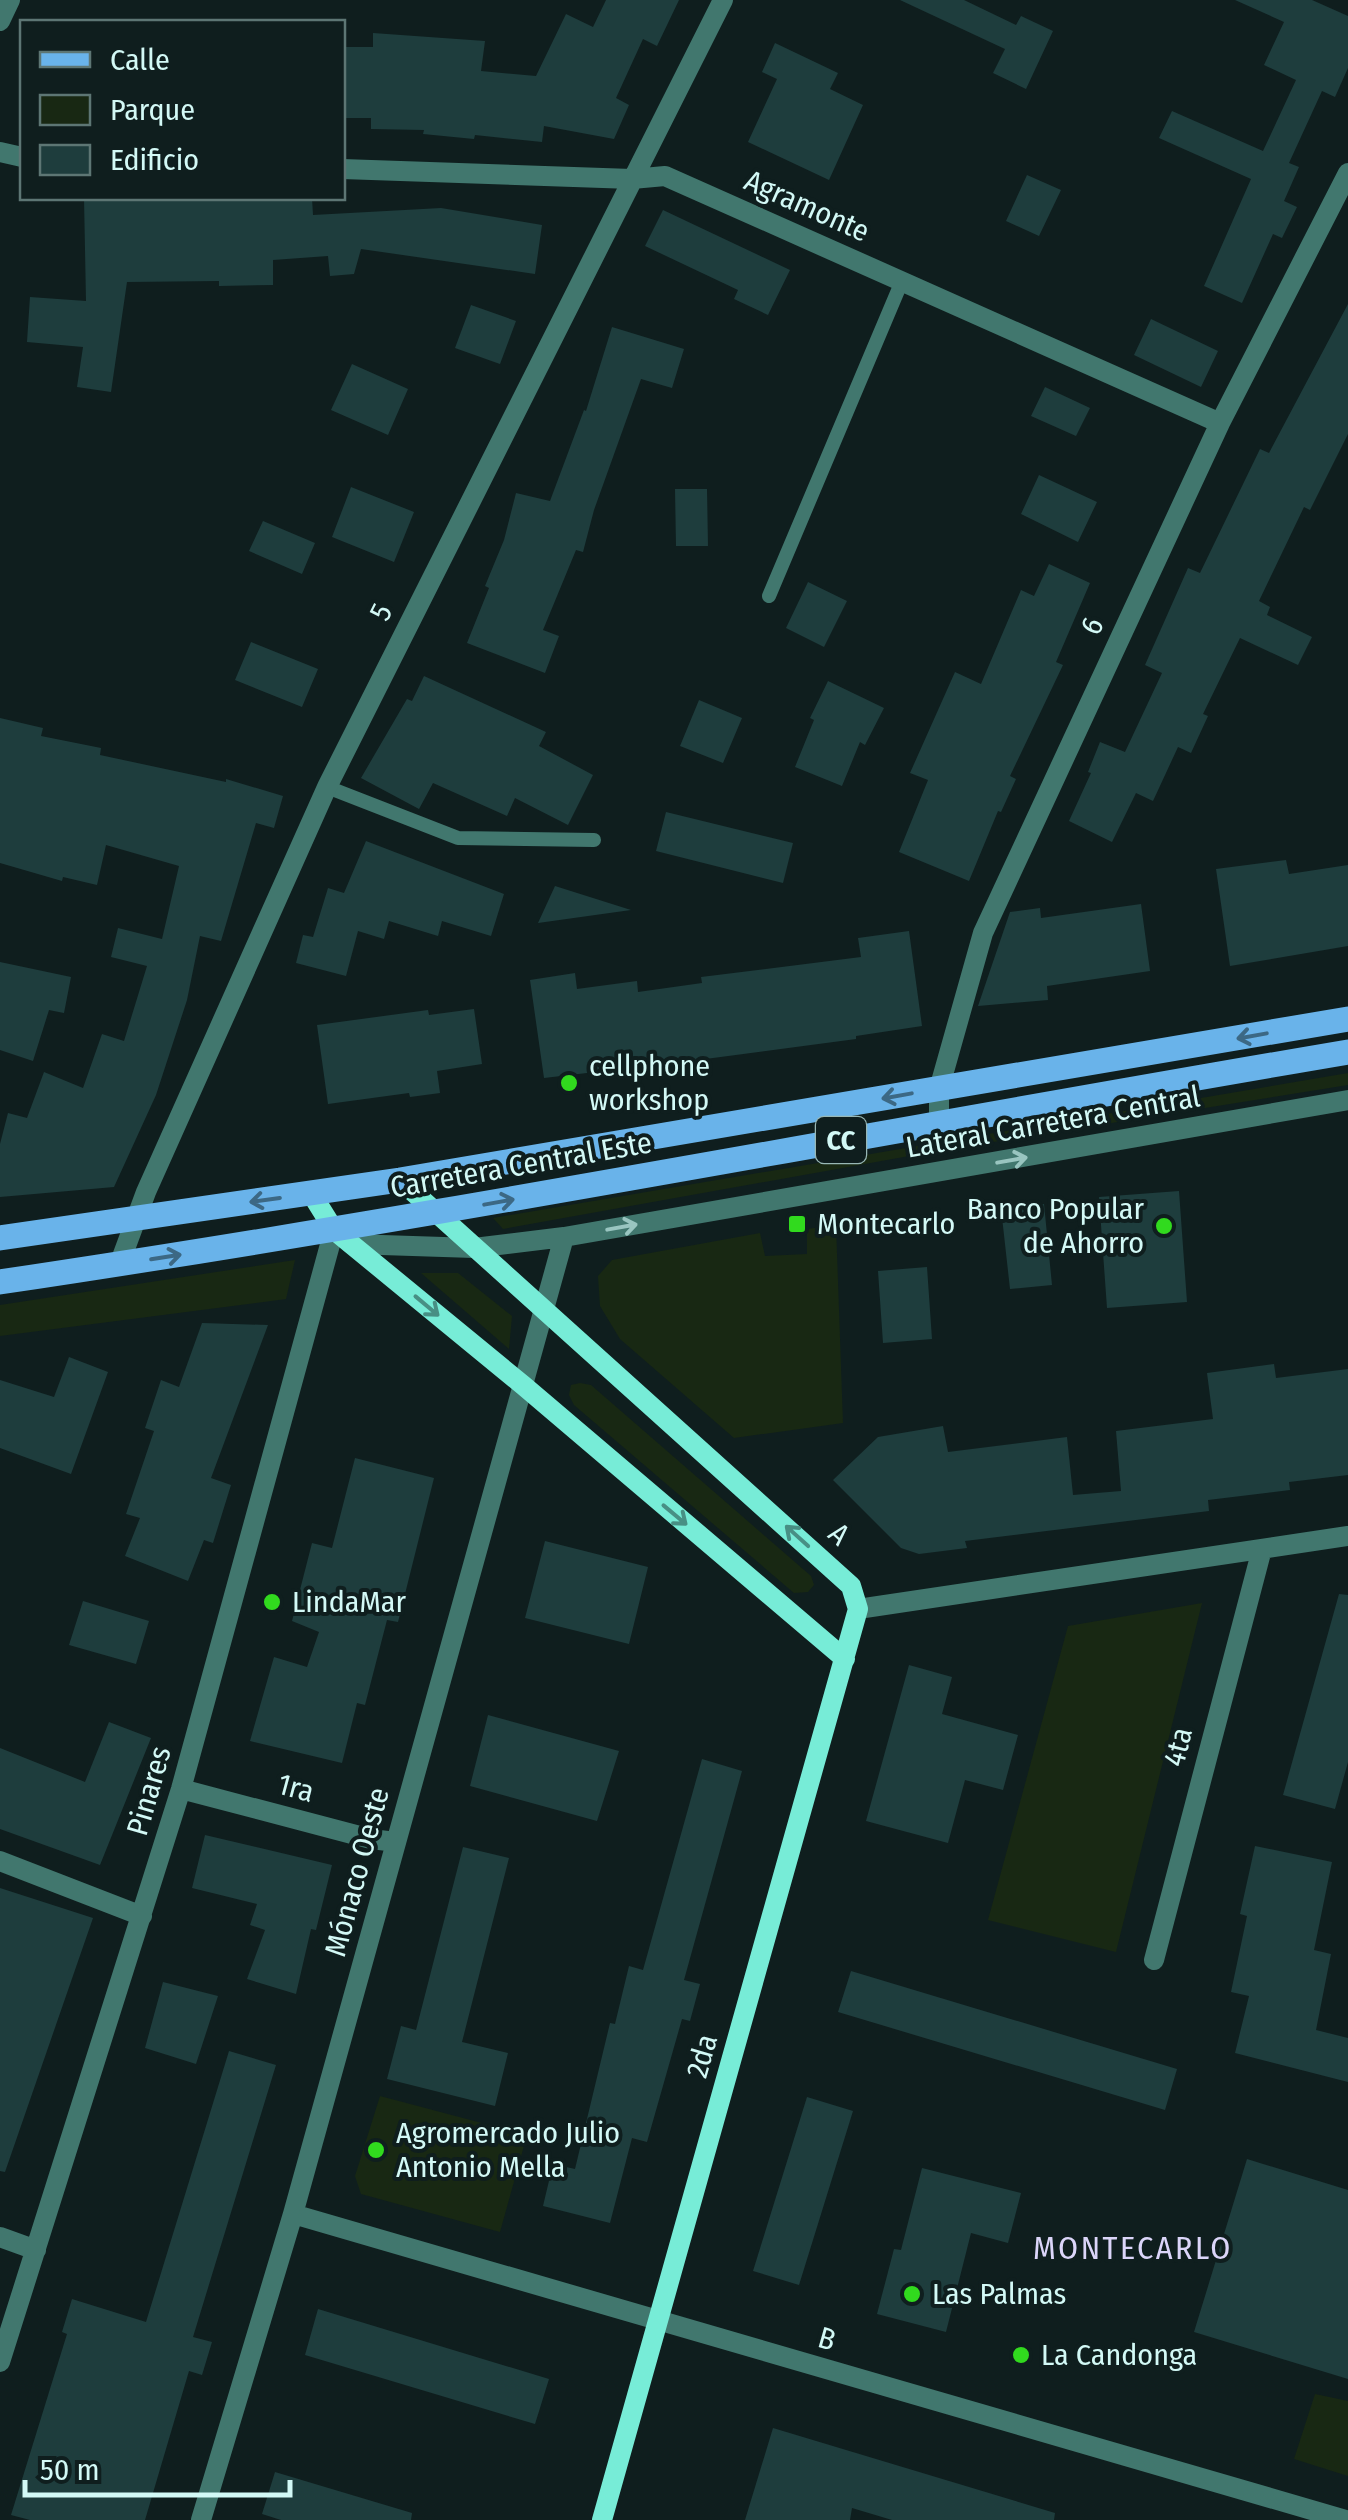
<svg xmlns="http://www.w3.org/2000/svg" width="1348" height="2520" font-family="'Fira Sans Condensed',sans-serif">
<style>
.green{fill:#182813}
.building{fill:#1e3d3d}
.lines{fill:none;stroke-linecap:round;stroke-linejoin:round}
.lane{stroke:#41776e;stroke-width:14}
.street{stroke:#41776e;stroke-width:20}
.secondary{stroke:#77ecd7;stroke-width:20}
.primary{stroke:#69b3ea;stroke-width:25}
.oneway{stroke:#3c6884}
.oneway2{stroke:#99c5c0}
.oneway3{stroke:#488f84}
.poi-dot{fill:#31da1e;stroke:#0f1e1e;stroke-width:4}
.labels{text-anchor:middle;stroke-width:8;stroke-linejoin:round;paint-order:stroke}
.shield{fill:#0f1e1e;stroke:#98b7b5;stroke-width:2.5}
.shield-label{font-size:28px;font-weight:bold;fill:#d3f9f6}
.street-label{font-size:30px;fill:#d3f9f6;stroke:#0f1e1e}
.poi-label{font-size:30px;fill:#d3f9f6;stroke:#0f1e1e;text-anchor:start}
.neighbourhood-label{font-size:32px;letter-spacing:2.5px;fill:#dbd5f9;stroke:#0f1e1e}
</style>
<rect width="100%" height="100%" fill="#0f1e1e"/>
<path class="green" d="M1348,1073v12l-411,66 -434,78 -10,-11z
M836,1225l7,198 -109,15 -114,-99 -20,-33 -2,-30 14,-16 148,-27 5,23 42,-2v-25z
M295,1260l-9,39 -286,37v-31z
M421,1273h37l54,43 -3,33z
M580,1383l11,2 220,191 3,9 -6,7 -14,1 -220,-188 -5,-10 2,-10z
M1202,1603l-86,349 -128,-32 80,-294z
M380,2096l147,39 -27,97 -139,-38 -6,-18z
M1315,2394l33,7v75l-54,-17z"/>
<path class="building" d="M606,0h73l-22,46 -14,-7 -27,59 13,7 -15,34 -70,-13 -2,16 -67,-7 -1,4 -51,-5 1,-4 -53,-1v-11h-29v-71h31v-14l112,8 -4,30 55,5 30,-62 27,13z
M900,0h64l52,25 5,-9 32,15 -27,58 -33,-16 12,-24z
M1235,0h77l36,16v52l-13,29 -13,-6 -33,72 10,4 -15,34 13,6 -15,31 -9,-4 -31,69 -38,-17 47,-107 -92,-41 13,-27 91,40 33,-71 -32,-15 20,-43z
M775,43l63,30 -8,16 33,16 -34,75 -81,-38 29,-63 -15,-7z
M1027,175l34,15 -22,46 -33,-15z
M84,198h188v2l40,-2 1,17 128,-7 101,17 -7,49 -174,-25 -7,25 -24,2 -2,-20 -55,4v25l-54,1v-5l-92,1 -16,110 -34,-5 6,-40 -56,-5 3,-45 56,4z
M663,210l127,60 -22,45 -34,-16 4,-9 -93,-44z
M1348,304v130l-38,76 -6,-3 -45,94 11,6 -3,8 45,22 -14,28 -58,-27 -37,76 5,2 -17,37 -13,-6 -25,54 -17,-8 -24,49 -43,-21 22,-48 -3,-1 12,-30 25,10 37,-79 -17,-8 43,-97 12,5 60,-124 9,4z
M471,305l45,16 -16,43 -45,-16z
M1151,319l67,32 -17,36 -67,-32z
M612,327l72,22 -12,39 -31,-9 -47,131 -11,42 -7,-2 -33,80 16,6 -14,37 -78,-30 22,-55 -4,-2 19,-46 12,-47 34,8 34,-91 2,1z
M352,364l56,25 -20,46 -57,-25z
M1045,387l45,21 -14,28 -45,-20z
M1039,475l58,27 -19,40 -57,-28z
M351,487l63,25 -20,50 -62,-25z
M675,489h32l1,57h-32z
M263,521l52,22 -13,31 -53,-23z
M1049,564l41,19 -34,79 7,3 -53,111 6,3 -15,33 -3,-1 -29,70 -70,-29 29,-72 -18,-7 45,-101 26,12 40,-94 13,6z
M808,582l39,19 -23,46 -38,-19z
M251,642l67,27 -16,38 -67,-27z
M424,676l122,56 -7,14 54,29 -25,50 -53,-27 -8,18 -74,-33 -14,26 -58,-31 46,-79 5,2z
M828,681l56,27 -19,37 -5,-3 -18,44 -47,-19 19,-47 -4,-2z
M699,700l43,18 -19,45 -43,-17z
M0,718l43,10 -2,8 60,12 -1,7 126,27v-3l57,17 -9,32 -18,-5 -35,118 -21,-5 -13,64 -31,95 -42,92 -114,10v-53l8,-31 19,5 17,-46 39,16 19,-54 22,7 23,-75 -36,-9 7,-29 44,11 17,-73 -73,-21 -9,40 -34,-8 -1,4 -62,-18z
M666,812l127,31 -10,40 -127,-32z
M366,841l138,53 -13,42 -49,-15 -4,15 -49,-15 -5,18 -26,-8 -12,45 -50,-13 7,-28 10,2 15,-49 16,5z
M1286,860l3,14 59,-9v81l-118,20 -14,-97z
M555,886l76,24 -93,13z
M1141,904l9,67 -103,15 1,14 -70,6 32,-94 30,-4 1,10z
M909,931l13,95 -66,10v3l-158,21v3l-34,4v-3l-120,14 -14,-98 45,-7 2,16 60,-8 1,11 64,-9 -1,-6 160,-20 -3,-19z
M0,962l71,15 -7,36 -15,-3 -16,51 -33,-11z
M474,1009l8,55 -45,7 3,22 -30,4 -1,-4 -81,11 -11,-79 111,-15 1,5z
M1179,1191l8,111 -80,6 -8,-111z
M1044,1204l8,81 -42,4 -9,-81z
M927,1267l5,72 -49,4 -5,-72z
M202,1323l66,2 -57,153 20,7 -18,58 -9,-3 -16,41 -63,-25 15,-38 -14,-4 28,-83 -9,-3 16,-48 18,7z
M69,1357l39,15 -37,102 -71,-26v-68l54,17z
M1274,1364l2,14 72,-9v106l-59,7 1,8 -82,10 1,11 -244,30 2,7 -48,6 -18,-6 -68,-68 45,-43 65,-11 5,26 119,-15 6,58 48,-4 -5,-60 97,-12 -6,-46z
M355,1458l79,20 -36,144 -11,-2 -22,85 -8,-2 -15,60 -92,-22 24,-84 33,10 12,-35 -27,-11 20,-78 20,5z
M545,1541l103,26 -19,77 -104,-26z
M1339,1594l9,1v167l-13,47 -52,-14z
M83,1601l66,20 -13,43 -67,-19z
M909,1665l43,12 -10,37 76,21 -15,55 -38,-10 -17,63 -82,-22z
M488,1715l131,36 -22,70 -127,-35z
M109,1722l42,16 -51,127 -100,-36v-81l85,34z
M702,1759l40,12 -58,209 16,4 -10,37 -8,-2 -35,123 -15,-4 -22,85 -67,-17 10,-42 22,5 35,-146 5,1 14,-58 14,4z
M205,1835l127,30 -16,65 -5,-1 -15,65 -49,-15 18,-49 -15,-5 7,-21 -65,-16z
M1255,1846l77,16 -18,88 17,4 -15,76 32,8v44l-113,-29 14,-57 -18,-4 16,-76 -7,-2z
M463,1847l46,11 -47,184 46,11 -13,53 -108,-27 14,-53 15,4z
M0,1888l93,30 -88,254 -5,-1z
M851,1971l326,98 -12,41 -327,-98z
M163,1982l55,14 -22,68 -51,-16z
M229,2051l47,14 -83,272 19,5 -10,33 -13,-4 -44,149h-115l-19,-5 56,-181 -5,-2 10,-33 74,23z
M807,2097l46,14 -54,174 -46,-14z
M1247,2159l101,31v189l-154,-47z
M922,2168l99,25 -13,50 -37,-10 -25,99 -69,-18 17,-65 7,1z
M318,2309l231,70 -14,45 -230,-69z
M773,2428l282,85 -1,7h-162l-40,-12 -2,12h-105z
M275,2472l137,41 -1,7h-130l-19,-6z"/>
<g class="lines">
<path class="lane" d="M769,596l133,-315
M327,787l131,51 136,2"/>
<path class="street" d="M0,21l10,-21
M0,152l22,5
M342,169l290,10 33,-3 555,247
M939,1122v-33l44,-156 237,-510 128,-250
M351,1244l123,4 90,-11 784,-137
M119,1265l27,-73 181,-405 396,-787
M858,1609l490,-73
M181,1789l190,50 25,3
M0,1861l142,55
M1154,1960l108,-411
M293,2214l1053,306
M0,2237l36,13
M0,2362l181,-573 153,-559
M201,2520l92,-306 271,-977"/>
<path class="secondary" d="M400,1180l451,406 7,23 -256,911
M311,1193l23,37 190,156 321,273"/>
<path class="primary" d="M0,1238l400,-58 948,-161
M0,1282c451,-67 899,-154 1348,-230"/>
</g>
<defs><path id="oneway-shaft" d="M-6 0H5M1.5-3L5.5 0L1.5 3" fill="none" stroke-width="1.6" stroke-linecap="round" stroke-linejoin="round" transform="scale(2.5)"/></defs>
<g class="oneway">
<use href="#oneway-shaft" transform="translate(1252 1036) rotate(170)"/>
<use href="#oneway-shaft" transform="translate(897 1096) rotate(170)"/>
<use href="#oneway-shaft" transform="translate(265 1200) rotate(172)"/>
<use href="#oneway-shaft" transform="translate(499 1202) rotate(-10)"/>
<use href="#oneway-shaft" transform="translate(166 1257) rotate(-9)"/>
</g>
<g class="oneway2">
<use href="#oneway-shaft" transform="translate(1012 1160) rotate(-10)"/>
<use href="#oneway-shaft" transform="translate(622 1227) rotate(-10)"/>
</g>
<g class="oneway3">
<use href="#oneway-shaft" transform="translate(427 1306) rotate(40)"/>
<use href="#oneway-shaft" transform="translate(675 1515) rotate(40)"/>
<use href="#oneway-shaft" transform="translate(797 1536) rotate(-138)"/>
</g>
<g class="poi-dot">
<circle cx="569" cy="1083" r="10"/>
<rect x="787" y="1214" width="20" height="20" rx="5"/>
<circle cx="1164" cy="1226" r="10"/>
<circle cx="272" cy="1602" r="10"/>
<circle cx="376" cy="2150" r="10"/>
<circle cx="912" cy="2294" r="10"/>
<circle cx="1021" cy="2355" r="10"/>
</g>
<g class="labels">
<rect class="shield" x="816" y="1117" width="50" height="46" rx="8"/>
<g class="shield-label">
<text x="841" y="1150">CC</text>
</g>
<g class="street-label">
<text transform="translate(807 206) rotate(24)" y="10">Agramonte</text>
<text transform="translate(381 612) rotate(-63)" y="10">5</text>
<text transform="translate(1092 626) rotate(-65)" y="10">6</text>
<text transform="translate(1053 1122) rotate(-10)" y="10">Lateral Carretera Central</text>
<text transform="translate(521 1165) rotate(-10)" y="10">Carretera Central Este</text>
<text transform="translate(839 1534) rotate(42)" y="10">A</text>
<text transform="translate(1178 1747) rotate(-76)" y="10">4ta</text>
<text transform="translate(296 1788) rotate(15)" y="10">1ra</text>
<text transform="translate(149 1791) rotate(-74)" y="10">Pinares</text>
<text transform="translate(357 1872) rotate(-75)" y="10">Mónaco Oeste</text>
<text transform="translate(702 2056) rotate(-74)" y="10">2da</text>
<text transform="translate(827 2339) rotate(16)" y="10">B</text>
</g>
<g class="poi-label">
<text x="589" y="1076">cellphone<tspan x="589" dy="34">workshop</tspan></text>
<text x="1144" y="1219" text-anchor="end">Banco Popular<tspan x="1144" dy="34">de Ahorro</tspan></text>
<text x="817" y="1234">Montecarlo</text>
<text x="292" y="1612">LindaMar</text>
<text x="396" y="2143">Agromercado Julio<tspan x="396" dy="34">Antonio Mella</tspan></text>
<text x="932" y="2304">Las Palmas</text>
<text x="1041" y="2365">La Candonga</text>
</g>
<g class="neighbourhood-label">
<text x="1133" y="2259">MONTECARLO</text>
</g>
</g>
<rect x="20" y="20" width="325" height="180" fill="#0f1e1e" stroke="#5d7674" stroke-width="2.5"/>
<rect x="40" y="52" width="50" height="15" fill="#69b3ea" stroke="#5d7674" stroke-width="2.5"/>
<text x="110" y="70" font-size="30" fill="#d3f9f6">Calle</text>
<rect x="40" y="95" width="50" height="30" fill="#182813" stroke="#5d7674" stroke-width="2.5"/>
<text x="110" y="120" font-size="30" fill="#d3f9f6">Parque</text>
<rect x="40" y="145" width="50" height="30" fill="#1e3d3d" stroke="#5d7674" stroke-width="2.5"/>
<text x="110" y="170" font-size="30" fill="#d3f9f6">Edificio</text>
<path d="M25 2480v15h265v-15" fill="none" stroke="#d3f9f6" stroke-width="5"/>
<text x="40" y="2480" font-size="30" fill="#d3f9f6" stroke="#0f1e1e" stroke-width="8" paint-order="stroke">50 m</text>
</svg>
